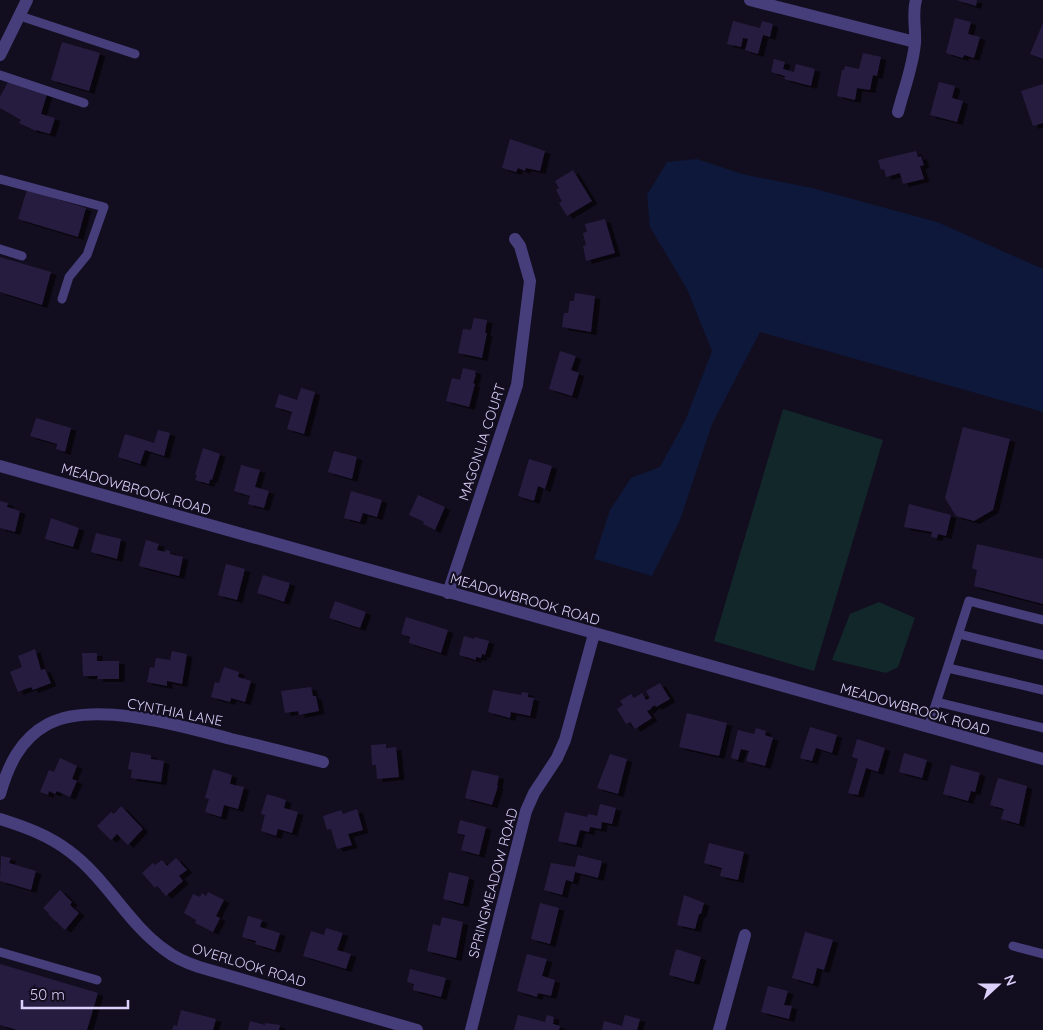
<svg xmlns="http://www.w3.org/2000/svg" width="1043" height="1030" font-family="Quicksand,sans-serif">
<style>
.pitch{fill:#122729}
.water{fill:#0d183a}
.building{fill:#271c3f;filter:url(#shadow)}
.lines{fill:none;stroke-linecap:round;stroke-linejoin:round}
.service{stroke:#463d7b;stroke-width:9}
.minor{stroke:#463d7b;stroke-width:12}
.labels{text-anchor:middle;stroke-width:4.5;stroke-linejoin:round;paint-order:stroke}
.street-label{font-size:14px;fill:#dad0fb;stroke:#130e1f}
</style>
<defs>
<filter id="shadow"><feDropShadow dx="5.5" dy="3" stdDeviation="0" flood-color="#0009"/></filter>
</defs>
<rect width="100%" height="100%" fill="#130e1f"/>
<path class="pitch" d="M783,409l100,31 -69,231 -100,-30z
M879,602l36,16 -17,49 -12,6 -54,-13 18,-46z"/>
<path class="water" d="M697,159l45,15 70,14 125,34 106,47v143l-283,-80 -48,92 -32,96 -28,56 -58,-17 16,-49 21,-32 29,-11 25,-46 27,-70 -25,-62 -37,-62 -3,-32 20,-33z"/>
<path class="building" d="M956,0h21l-1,6z
M955,18l16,4 -3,12 12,3 -6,21 -10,-3 -1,3 -17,-5z
M733,21l27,7 2,-7 11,3 -3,13 -7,-2 -5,19 -13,-4 3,-11 -5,-1 -2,9 -14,-3z
M1043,23v36l-13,-5z
M62,42l38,11 -11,38 -38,-11z
M863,53l18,4 -4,19 -4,-1 -3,15 -13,-2 -2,12 -18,-4 5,-26h2l1,-4 14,3z
M774,59l11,3 -2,7 11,3 2,-8 19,5 -4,17 -27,-7 1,-3 -14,-4z
M8,82l39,12 -6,20 14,4 -5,16 -14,-4v1l-17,-8 2,-3 -21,-12v-11z
M939,82l16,4 -3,12 11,3 -6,21 -27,-7z
M1043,84v39l-10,3 -12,-35z
M510,139l35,12 -5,20 -14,-3 -1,3 -7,-3 -2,4 -14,-4z
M916,151l2,6 3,-1 3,9 -4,1 4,13 -21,5 -3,-11 -14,4 -2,-8 -3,1 -3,-10z
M573,170l19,31 -25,15 -8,-13 3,-2 -6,-11 3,-2 -4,-7z
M27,190l59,18 -8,29 -60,-18z
M605,219l10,34 -29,8 -3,-15 3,-1 -3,-12 4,-1 -2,-8z
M0,257l51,15 -9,33 -42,-13z
M575,293l20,3 -4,36 -29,-5 2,-14h4l2,-12h4z
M474,318l13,2 -2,13h2l-5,25 -24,-5 5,-24 8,1z
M560,351l16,5 -5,14 8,3 -7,23 -23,-7z
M463,368l13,3 -1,3 1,1 -3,8 2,1 -6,23 -23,-6 6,-23 8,2z
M301,388l14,4 -11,42 -17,-5 5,-17 -17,-5 4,-13 18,6z
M36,418l35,10 -6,24 -9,-3 1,-5 -27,-8z
M963,427l47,12 -17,71 -19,11 -18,-5 -11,-18z
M158,430l12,3 -6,23 -19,-6 -5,14 -22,-7 7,-23 29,9z
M203,448l17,6 -8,26 -2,-1 -1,5 -14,-4 2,-5h-2z
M334,451l23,6 -5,22 -24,-7z
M529,459l23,7 -7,23 -7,-3 -4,15 -16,-5z
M241,465l19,5 -5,17 14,4 -5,17 -16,-4 2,-8 -16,-5z
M351,491l31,9 -5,17 -14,-4 -3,9 -16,-4z
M418,495l27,12 -10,23 -12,-6 1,-2 -15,-7z
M0,501l8,2 -1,4 13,4 -5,21 -15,-4z
M909,504l42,11 -5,21 -8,-2 -1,4 -6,-1 1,-5 -28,-5z
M51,518l28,10 -6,19 -28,-8z
M96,533l25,6 -4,20 -26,-7z
M146,540l13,4 -2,6 8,2 1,-2 4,1v3l13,3 -4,19 -40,-10z
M977,544l66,15v45l-69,-18 3,-16 -5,-2z
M226,564l19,5 -8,31 -19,-5z
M263,575l27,8 -6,19 -27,-9z
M335,601l31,11 -6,16 -31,-10z
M406,617l42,13 -7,23 -32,-10 1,-6 -9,-3z
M464,636l10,3 1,-2 14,4 -4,14 -3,-1 -1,4 -5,-1v3l-17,-5z
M35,649l6,21 4,-1 6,14 -18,7 -2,-3 -13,5 -8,-20 12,-5 -4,-11z
M172,651l15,3 -5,30 -15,-3v5l-20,-4 3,-15 4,1 2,-10 14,2z
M82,653h15v8h22v18h-22l1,-3h-15z
M224,667l15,5 -1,5 13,4 -6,21 -14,-4 -1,4 -19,-5 4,-15 4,1z
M660,683l10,16 -14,8 -1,-2 -4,3v1l-4,2 5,7 -17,11 -5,-7 -4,2 -9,-15 6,-4 -3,-4 11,-7 3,4 8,-5 4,7 4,-2 -4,-7z
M311,687l2,9h3l3,15 -20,4 -1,-4 -13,2 -4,-22z
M493,690l28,5 1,-3 6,1v4l6,1 -4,18 -19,-4 -1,6 -22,-6z
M687,713l40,10 -8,33 -40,-9z
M810,727l27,8 -5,18 -16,-5 -4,13 -12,-3z
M756,728l10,3 -1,4 8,3 -8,28 -19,-5 3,-10 -8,-2 -3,11 -7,-2 7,-28 16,4z
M857,739l28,9 -7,24 -12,-4 -8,27 -10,-2 10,-34 -6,-2z
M386,744v4l10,-1 3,30 -22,2 -1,-14h-4l-1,-20z
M131,752l20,3v4l13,2 -3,21 -30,-4 1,-8 -4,-1z
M904,753l23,7 -5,18 -23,-6z
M610,754l17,5 -9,35 -21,-6z
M60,758l17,8 -5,13 5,2 -7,16 -13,-6 -2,3 -6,-3 -1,4 -8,-3 9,-22 5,2z
M951,765l29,8 -5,19 -4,-1 -3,10 -25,-7z
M213,769l19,6 -2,9 14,3 -6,22 -14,-4 -3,12 -16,-5 4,-13 -4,-1z
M472,770l27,6 -2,9 1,1 -6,19 -27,-7z
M998,778l29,8 -8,38 -18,-5 3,-10 -14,-4z
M267,794l19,6 -2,8 14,4 -6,21 -14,-4 -2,7 -15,-5 4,-16 -4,-1z
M600,804l16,4 -4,16 -10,-2 -1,7 -11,-2 -1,5 -9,-2 -4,15 -18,-4 7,-29 22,5 1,-3 9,2z
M121,806l22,23 -15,16 -11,-11 -6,6 -14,-14 14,-14 3,2z
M357,809l6,21 -15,4 4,11 -15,4 -6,-20 -4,1 -4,-14 18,-6 2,4z
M460,820l26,7 -7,28 -18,-5 4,-15 -8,-2z
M709,843l35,9 -6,28 -18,-4 2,-8 -18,-5z
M578,855l24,6 -4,17 -23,-6 -2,10 -7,-2 -4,15 -18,-5 7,-27 24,4z
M1,856l10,2 -2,5 27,8 -5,19 -31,-9z
M176,858l11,12 -8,6 4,5 -17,15 -9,-10 -2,2 -13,-15 11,-10 2,2 7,-5 5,6z
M449,872l20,5 -6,27 -20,-5z
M60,890l12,12 -2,3 9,8 -14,17 -17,-16 1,-1 -6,-5z
M208,892l16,8 -8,16 4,2 -7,14 -18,-9 1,-3 -12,-7 9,-19 7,3 2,-4 4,3z
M684,895l20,8 -3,11h-2l-4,15 -18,-4z
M540,903l19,5 -9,36 -19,-5z
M248,916l14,4 -2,7 20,6 -5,17 -20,-6 1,-3 -14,-4z
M442,917l21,5 -7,36 -29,-7 6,-27 7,2z
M326,928l17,5 -6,17 14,4 -5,15 -43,-13 8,-25 13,4z
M805,932l28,8 -9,30 -7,-2 -4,16 -21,-6z
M676,949l25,8 -7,25 -25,-7z
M527,954l20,5 -5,17 13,4 -4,16 -13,-3 -1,4 -20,-6z
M0,964l98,29 -11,37h-70l-17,-5z
M410,969l36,9 -5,19 -28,-7 1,-6 -7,-2z
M768,986l20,5 -4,14 8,1 -3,13 -28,-7z
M181,1010l35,9 -3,11h-41l2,-5 3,1z
M518,1015l27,7 2,-7 7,2 -1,7 7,2 -1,4h-45z
M625,1015l15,4 -3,11h-35l2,-9 18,5z
M250,1021l15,4v-2l15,2 -1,5h-31z"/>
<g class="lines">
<path class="service" d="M20,16l115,38
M0,75l84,28
M0,179l104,28 -17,48 -18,22 -7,22
M0,249l22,7
M959,634l84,21
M948,668l95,22
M937,702l106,26
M928,728l41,-127 74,19
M1013,946l30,8
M0,952l97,28"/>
<path class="minor" d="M750,0l165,42
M0,55l27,-55
M898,112c6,-23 15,-46 17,-69 1,-15 -3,-29 1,-43
M0,466l1043,293
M448,593l69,-208 13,-104 -10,-35 -5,-7
M0,794c8,-28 20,-55 48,-70 47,-24 133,2 183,15 30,7 61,15 92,23
M0,819c25,8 48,16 69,32 37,27 59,73 96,99 10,8 22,13 34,17l218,63
M471,1030l55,-219 8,-18 23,-35 8,-18 29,-106
M719,1030l26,-95"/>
</g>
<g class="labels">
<g class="street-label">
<text transform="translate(482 442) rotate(-72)" y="5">MAGONLIA COURT</text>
<text transform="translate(136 489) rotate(16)" y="5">MEADOWBROOK ROAD</text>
<text transform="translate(525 599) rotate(16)" y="5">MEADOWBROOK ROAD</text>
<text transform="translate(915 709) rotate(16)" y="5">MEADOWBROOK ROAD</text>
<text transform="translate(175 712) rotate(11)" y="5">CYNTHIA LANE</text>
<text transform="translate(493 883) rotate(-75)" y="5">SPRINGMEADOW ROAD</text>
<text transform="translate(249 965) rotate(17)" y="5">OVERLOOK ROAD</text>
</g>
</g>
<g transform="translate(998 985) rotate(69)" stroke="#130e1f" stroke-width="4" paint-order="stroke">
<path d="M0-4L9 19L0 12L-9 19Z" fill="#dad0fb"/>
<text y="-8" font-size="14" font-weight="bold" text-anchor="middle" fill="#dad0fb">N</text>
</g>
<path d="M22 1000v8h106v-8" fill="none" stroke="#dad0fb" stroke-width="2.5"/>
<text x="30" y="1000" font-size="15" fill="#dad0fb" stroke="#130e1f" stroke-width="4" paint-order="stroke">50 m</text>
</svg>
